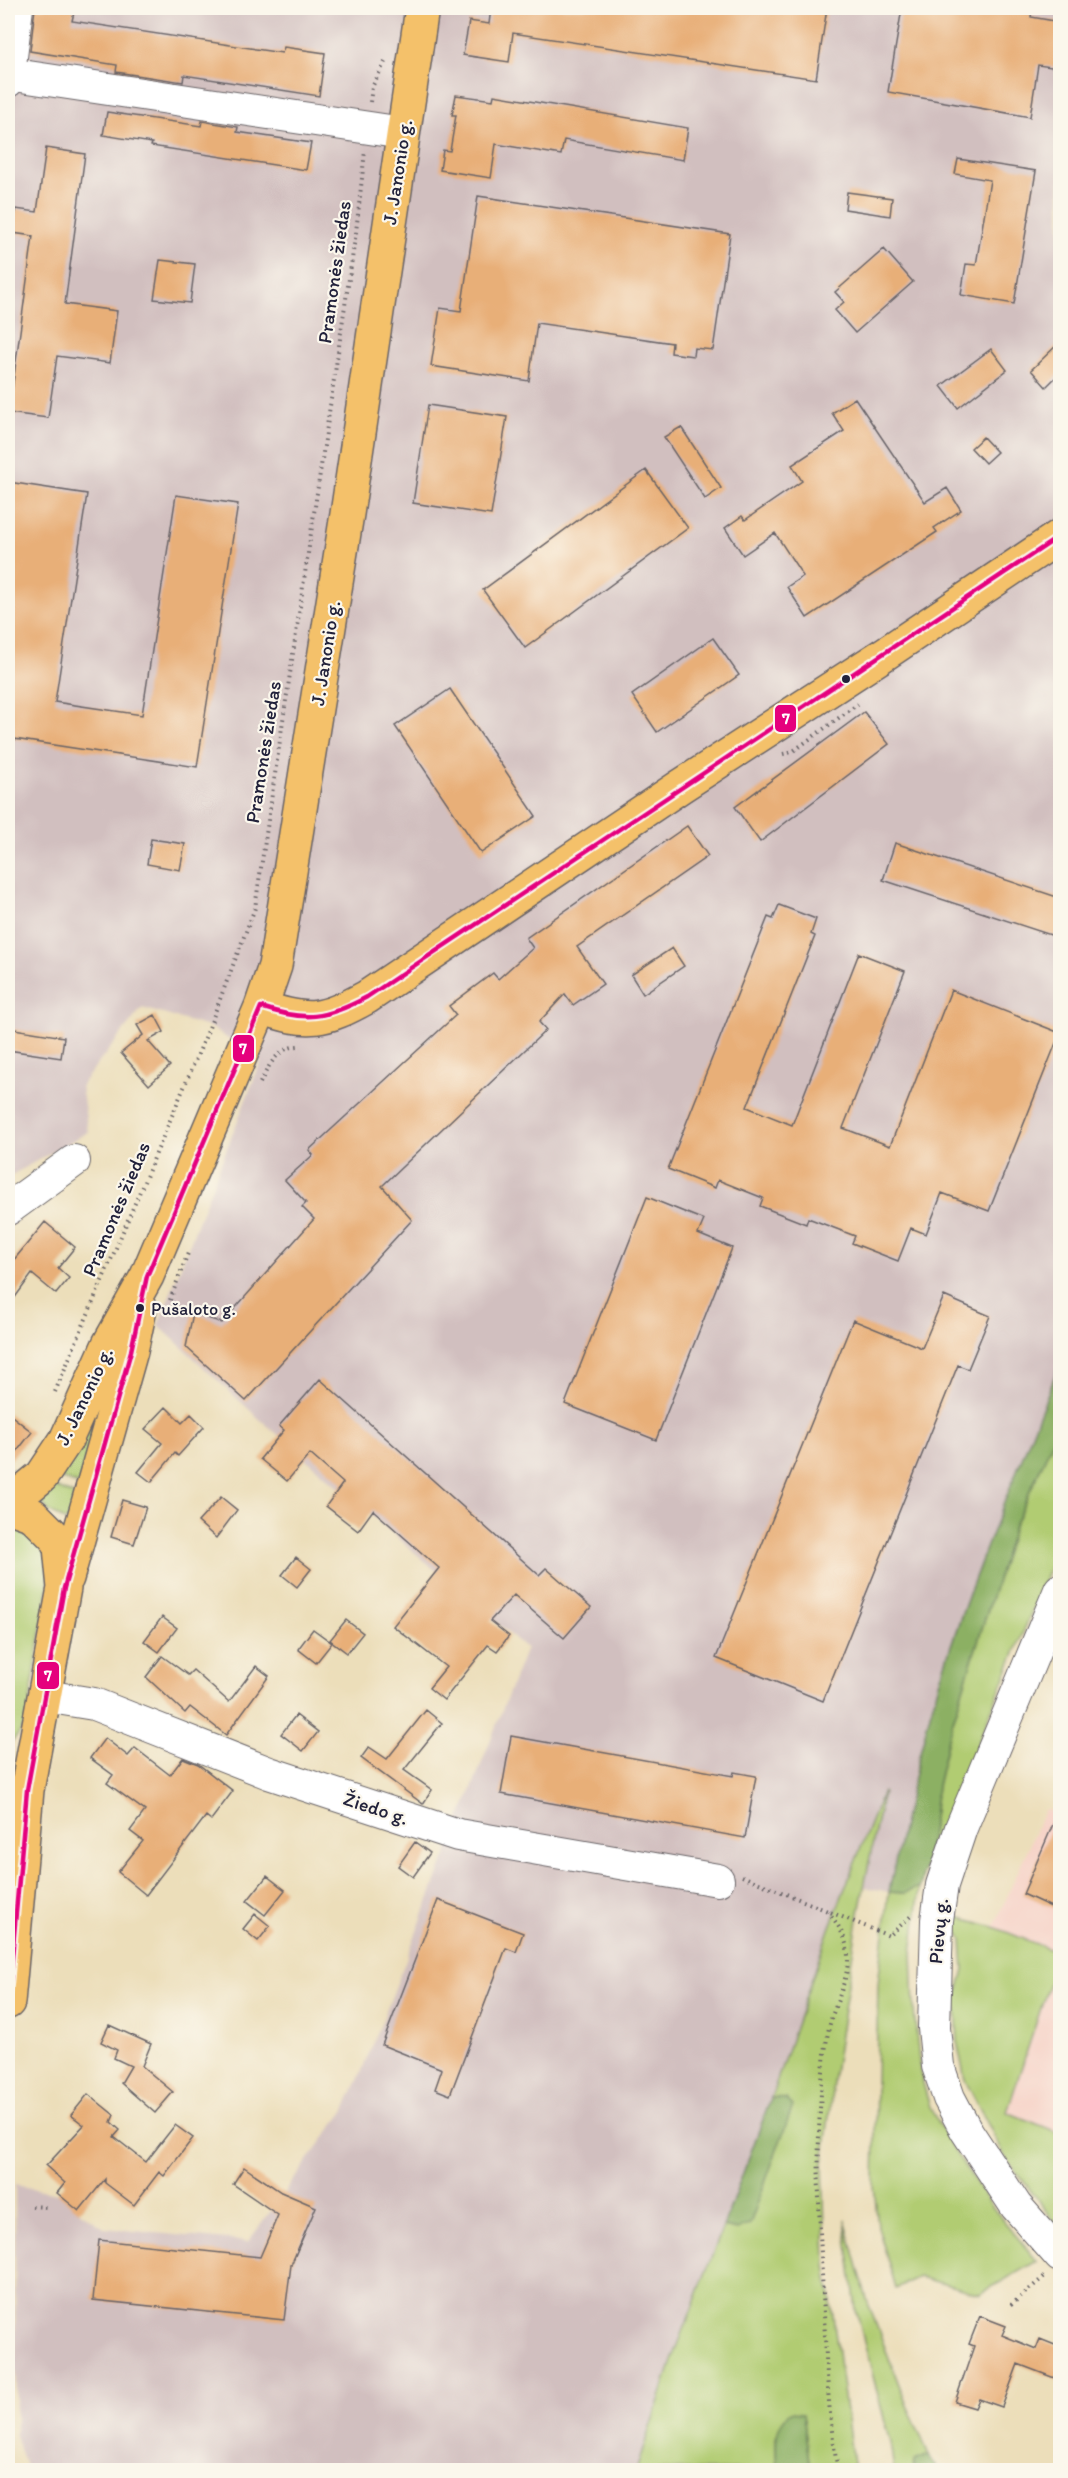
<svg xmlns="http://www.w3.org/2000/svg" width="1068" height="2478" font-family="Itim,sans-serif">
<style>
.built{fill:#f6d1c6}
.industrial{fill:#d1bfbf}
.green{fill:#b1cc72;stroke:#6a7756;stroke-width:1.5}
.forest{fill:#8cb064;stroke:#576950;stroke-width:1.5}
.building{fill:#e8af78}
.lines{fill:none;stroke-linecap:round;stroke-linejoin:round}
.minor-casing{stroke:#696467;stroke-width:34}
.major-casing{stroke:#696467;stroke-width:36}
.path{stroke:#696467;stroke-width:4;stroke-dasharray:1.5 4.5;stroke-linecap:butt}
.minor{stroke:#fff;stroke-width:32}
.major{stroke:#f4c16a;stroke-width:33}
.bus-1-casing{stroke:#fbf7ec;stroke-width:9}
.bus-1{stroke:#e5007d;stroke-width:4.5}
.bus-dot{fill:#22223b;stroke:#fbf7ec;stroke-width:2}
.labels{text-anchor:middle;stroke-width:4.5;stroke-linejoin:round;paint-order:stroke}
.bus-label{font-size:18px;fill:#22223b;stroke:#fbf7ec;text-anchor:start}
.street-label{font-size:20px;fill:#22223b;stroke:#fbf7ec}
.line-badge{stroke:#fbf7ec;stroke-width:2}
.badge-label{font-size:16px;text-anchor:middle;font-weight:bold;fill:#fff}
</style>
<rect width="100%" height="100%" fill="#fbf7ec"/>
<filter id="ink" filterUnits="userSpaceOnUse"><feTurbulence type="fractalNoise" baseFrequency=".0167" numOctaves="2"/><feDisplacementMap in="SourceGraphic" scale="12" xChannelSelector="R" yChannelSelector="G"/><feConvolveMatrix kernelMatrix="1 2 1 2 8 2 1 2 1" color-interpolation-filters="sRGB"/></filter>
<filter id="wash" filterUnits="userSpaceOnUse"><feTurbulence type="fractalNoise" baseFrequency=".008" numOctaves="4" result="noise"/><feDisplacementMap in="SourceGraphic" scale="24" xChannelSelector="R" yChannelSelector="G"/><feGaussianBlur stdDeviation="1.35" result="paint"/><feColorMatrix in="noise" values="0 0 0 0 0 0 0 0 0 0 0 0 0 0 0 0 0 1.4 0 .05"/><feComposite in="paint" operator="in"/></filter>
<g filter="url(#wash)">
<rect width="100%" height="100%" fill="#ecdeba"/>
<path class="built" d="M1045,1809l15,6v318l-54,-21 53,-159 -65,-26z"/>
<path class="industrial" d="M8,8h1052v1355l-68,171 -48,135 -29,99 -26,124 -24,-5 17,-92 -53,134 -58,169 -99,263 -36,109h-609l-11,-34 -1,-251 42,8 63,-32 -41,50 25,17 144,14 97,-132 30,-70 151,-392 -271,-233 -97,-90 103,-264 -49,-33 -70,-20 -61,77 7,47 -80,45z"/>
<path class="green" d="M116,1352l-37,133 -22,-8z
M1060,1425v117l-117,287 -15,27 9,-70 12,-52 65,-208z
M50,1485l26,11 -8,23 -3,2 -16,-10 -9,-10z
M8,1526l21,6 11,8 11,28 -24,152 -9,15 -10,10z
M883,1791l-24,122 -24,154 -12,97 3,101 28,205h-44l-7,-56 -27,22 1,34h-141l36,-109 51,-134 15,3 48,-131 -15,-1 58,-169z
M920,1887l-8,66 2,57 6,62 10,36 25,44 39,57 43,52 -57,33 -61,-17 -23,11 -18,-61 -4,-41 4,-202 11,-92 16,1z
M951,1915l43,12 65,26 -52,159 53,21v96l-55,-72 -40,-77 -7,-34 -2,-48 8,-28 -2,-30z
M845,2220l23,83 38,100 23,52 -13,6 -2,9h-20l-4,-28 -34,-132z"/>
<path class="forest" d="M1060,1363v62l-46,101 -65,208 -12,52 -9,70 -8,31 -15,6 -16,-1c15,-75 31,-149 54,-222 33,-104 77,-205 117,-307z
M771,2098l15,1 7,7 -43,118 -12,6 -15,-3z
M790,2412l13,1 7,57h-33c-1,-21 -5,-43 13,-58z
M929,2455l8,15h-23l1,-9z"/>
<g id="blocks">
<path class="building" d="M35,8h40l-3,13 210,32 2,-6 41,6 -6,43 -135,-21 -1,7 -67,-10 1,-7 -87,-14z
M491,8h336l-11,71 -303,-46 -4,29 -46,-7 6,-34 20,3z
M902,8h130l-1,9 29,5 -2,46 -20,-3 -8,52 -142,-25z
M456,95l37,5 1,-5 194,33 -5,32 -119,-20 -3,15 -65,-11 -5,34 -51,-8 3,-20 7,1 6,-36h-4z
M107,112l94,14 1,-5 36,6 -1,5 74,11 -5,27 -155,-24 1,-3 -49,-8z
M46,148l39,6 -20,150 52,7 -7,52 -53,-7 -9,62 -39,-5 24,-177 -20,-3 3,-24 21,3z
M958,159l78,12 -22,133 -53,-9 5,-31 10,1 14,-85 -35,-6z
M847,192l45,6 -2,18 -45,-7z
M478,196l252,38 -17,116 -19,-2 -1,8 -22,-3 1,-10 -135,-20 -8,58 -98,-15 9,-58 21,3z
M884,249l29,33 -58,51 -20,-23 9,-8 -9,-10z
M160,260l35,4 -5,39 -36,-4z
M1060,342v31l-14,14 -15,-17z
M991,349l16,21 -49,38 -17,-22z
M855,398l70,104 22,-14 14,22 -27,18 3,4 -130,86 -20,-31 16,-11 -28,-43 -32,22 -18,-27 17,-12 3,4 57,-39 -10,-16 52,-34 -12,-18z
M428,405l79,12 -16,98 -78,-12z
M681,427l40,61 -16,11 -41,-62z
M983,437l14,15 -12,11 -14,-15z
M646,470l42,58 -163,120 -42,-58z
M8,482l79,12 -32,208 87,13 34,-220 62,9 -41,263 -189,-29z
M713,638l26,37 -82,57 -25,-37z
M450,689l86,127 -55,37 -86,-127z
M864,712l25,32 -129,98 -25,-35z
M687,826l21,30 -131,91 26,37 -30,21 -8,-11 -26,28 7,8 -164,156 30,34 -166,181 -60,-54 7,-34 29,10 92,-104 -12,-12 4,-4 -21,-23 28,-25 -4,-5 147,-135 -7,-9 44,-33 5,6 35,-31 -7,-10z
M151,839l34,5 -5,26 -33,-6z
M895,843l165,55v40l-177,-58z
M779,905l37,14 -5,15 4,2 -68,171 45,18 67,-172 46,18 -62,157 47,18 61,-156 109,43 -71,178 -47,-18 -16,41 -15,-6 -13,33 -46,-18 3,-7 -47,-18 -2,6 -46,-18 3,-8 -45,-18 -3,8 -47,-19 100,-252 5,2z
M672,948l12,18 -41,28 -12,-19z
M155,1015l9,17 -16,9 22,25 -21,19 -28,-32 22,-18 -6,-10z
M8,1028l56,9 -3,21 -53,-8z
M647,1197l57,23 -6,14 34,14 -76,192 -91,-36z
M45,1222l30,25 -17,21 11,10 -13,16 -24,-20 -24,33v-40z
M944,1296l46,20 -22,53 -10,-4 -135,336 -107,-43 137,-338 69,28z
M320,1379l219,196 7,-7 45,39 -27,31 -50,-43 -24,26 19,15 -12,15 -9,-6 -44,55 -15,-12 17,-21 -53,-41 46,-58 -66,-58 -15,21 -32,-25 17,-23 -33,-29 -23,27 -27,-22 24,-29 -5,-4z
M166,1407l16,16 9,-9 13,13 -26,29 -3,-3 -24,29 -13,-10 24,-29 -17,-14z
M8,1413l24,19 -24,31z
M221,1497l16,13 -21,28 -18,-16z
M122,1500l24,7 -12,37 -23,-7z
M296,1557l15,12 -14,18 -15,-12z
M162,1617l15,11 -18,24 -15,-11z
M346,1620l17,13 -16,20 -17,-13z
M313,1629l19,14 -16,20 -18,-14z
M162,1656l26,19 5,-5 36,32 27,-36 13,10 -43,59 -36,-28 -5,6 -39,-36z
M426,1710l16,13 -38,47 28,20 -9,14 -62,-46 8,-11 18,12z
M296,1715l22,17 -15,19 -22,-17z
M511,1736l222,40 1,-4 22,4 -11,62 -244,-44z
M105,1738l23,18 7,-8 35,27 13,-17 15,6 35,27 -22,29 -5,-4 -60,79 -28,-23 25,-31 -13,-10 15,-20 -38,-28 6,-8 -23,-17z
M1060,1808v103l-37,-17z
M415,1842l15,11 -17,24 -15,-11z
M267,1876l18,14 -20,25 -18,-14z
M438,1900l85,33 -7,19 -10,-4 -56,147 -15,-6 7,-20 -60,-24z
M255,1914l15,12 -12,15 -15,-12z
M109,2025l42,19 -9,22 31,26 -18,21 -34,-30 10,-17 -17,-8 3,-8 -16,-8z
M88,2094l26,21 -3,7 9,8 -6,7 32,25 29,-37 18,13 -29,38 -5,-4 -25,33 -29,-22v-4l-26,32 -22,-18 8,-10 -19,-17 38,-41 -13,-10z
M244,2167l37,25 35,15 -25,58 -7,55 -191,-20 6,-60 161,17 18,-42 -45,-31z
M980,2316l26,10 -4,9 34,14 4,-10 20,8v22l-3,10 -39,-15 -16,43 -23,-8 -4,9 -20,-6 19,-56 -5,-2z"/>
</g>
</g>
<g filter="url(#ink)">
<use href="#blocks" fill-opacity="0" stroke="#696467" stroke-width="1.5"/>
<g class="lines">
<defs>
<path id="minor" d="M8,74l395,59
M8,81l9,-73
M8,1209l66,-48
M1060,1590l-99,238 -19,57 -5,35 -3,108 4,38 11,32 17,32 50,76 44,50
M45,1696l49,8 175,69 189,62 260,45"/>
<path id="major" d="M261,1007c47,17 63,14 106,-10l314,-211 205,-133 174,-117
M8,1504l34,-28 24,-36 43,-96 38,-68 114,-269 14,-41 72,-452 75,-506
M8,1506l25,9 22,22 5,10 4,41 -37,202 -19,212
M67,1578l64,-227 9,-42"/>
</defs>
<use href="#minor" class="minor-casing"/>
<use href="#major" class="major-casing"/>
<path class="path" d="M370,102l2,-15 13,-25
M783,754l9,-2 66,-48
M260,1083c9,-18 18,-36 39,-37
M170,1300l18,-47
M55,1392l152,-359 48,-125 101,-676 9,-81
M742,1876l147,60 23,-21
M828,1911c29,38 22,56 7,97 -7,17 -9,36 -11,54 -9,77 -5,155 -1,232 3,59 4,118 15,176
M32,2206l15,1
M1011,2305l34,-29"/>
<use href="#minor" class="minor"/>
<use href="#major" class="major"/>
<defs>
<path id="bus-1" d="M8,2002l19,-212 37,-202 67,-237 16,-75 114,-269c44,15 65,12 106,-10 230,-155 463,-306 693,-461"/>
</defs>
<use href="#bus-1" class="bus-1-casing"/>
<use href="#bus-1" class="bus-1"/>
</g>
</g>
<g class="bus-dot">
<circle cx="846" cy="679" r="5"/>
<circle cx="140" cy="1308" r="5"/>
</g>
<g class="labels">
<g class="bus-label">
<text x="151" y="1315">Pušaloto g.</text>
</g>
<g class="street-label">
<text transform="translate(397 172) rotate(-81)" y="7">J. Janonio g.</text>
<text transform="translate(334 272) rotate(-82)" y="7">Pramonės žiedas</text>
<text transform="translate(325 653) rotate(-81)" y="7">J. Janonio g.</text>
<text transform="translate(263 752) rotate(-81)" y="7">Pramonės žiedas</text>
<text transform="translate(116 1209) rotate(-67)" y="7">Pramonės žiedas</text>
<text transform="translate(84 1396) rotate(-64)" y="7">J. Janonio g.</text>
<text transform="translate(376 1808) rotate(18)" y="7">Žiedo g.</text>
<text transform="translate(938 1931) rotate(-85)" y="7">Pievų g.</text>
</g>
</g>
<g class="line-badge">
<rect x="774" y="704" width="23" height="29" rx="6" fill="#e5007d"/>
<rect x="232" y="1034" width="23" height="29" rx="6" fill="#e5007d"/>
<rect x="36" y="1661" width="24" height="29" rx="6" fill="#e5007d"/>
</g>
<g class="badge-label">
<text x="786" y="724">7</text>
<text x="243" y="1054">7</text>
<text x="48" y="1681">7</text>
</g>
<rect width="1068" height="2478" fill="none" stroke="#fbf7ec" stroke-width="30"/>
</svg>
